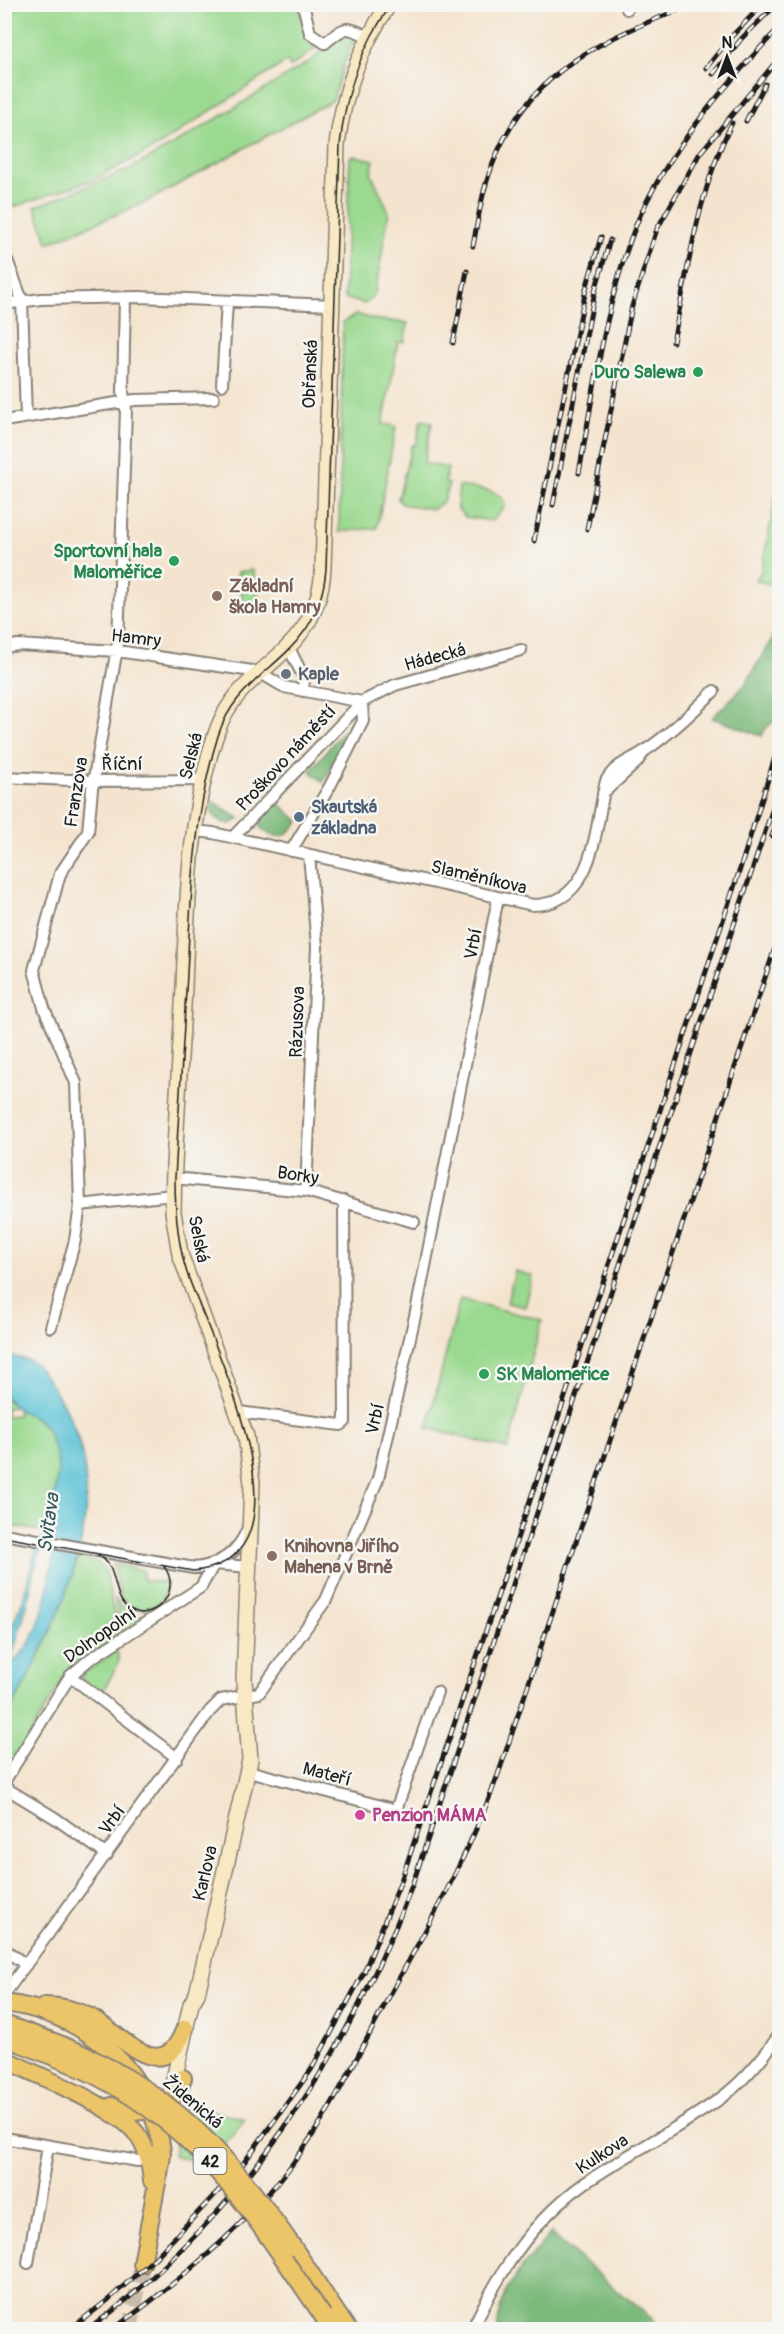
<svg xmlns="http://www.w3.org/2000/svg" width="784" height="2334" font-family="Pangolin,sans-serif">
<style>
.green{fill:#9ad98f;stroke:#5b7a56;stroke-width:1.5}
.forest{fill:#7bb97a;stroke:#4c6a4b;stroke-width:1.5}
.water{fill:#5bc3d7;stroke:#3c707a;stroke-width:1.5;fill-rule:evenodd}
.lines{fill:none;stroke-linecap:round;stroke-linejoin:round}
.primary-tunnel{stroke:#c9bcab;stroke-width:16;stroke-dasharray:16 8;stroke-linecap:butt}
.minor-casing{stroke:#888076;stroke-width:14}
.secondary-casing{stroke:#888076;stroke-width:18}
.primary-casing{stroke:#888076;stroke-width:20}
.trunk-casing{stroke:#888076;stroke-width:20}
.minor{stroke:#fff;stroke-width:10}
.secondary{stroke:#f8e8c3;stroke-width:15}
.primary{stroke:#edc569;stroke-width:16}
.trunk{stroke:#edc569;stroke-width:16}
.tram{stroke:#1c1c1c;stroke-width:1.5}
.rail-casing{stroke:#1c1c1c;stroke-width:5}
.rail{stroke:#f6f6f2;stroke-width:3;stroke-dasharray:9;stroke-linecap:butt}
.trunk-bridge-casing{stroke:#888076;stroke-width:20;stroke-linecap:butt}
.trunk-bridge{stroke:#edc569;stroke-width:16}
.leisure-dot{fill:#2e9e5b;stroke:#f6f6f2;stroke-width:2}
.education-dot{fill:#8d6e63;stroke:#f6f6f2;stroke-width:2}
.worship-dot{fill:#6b7280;stroke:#f6f6f2;stroke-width:2}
.service-dot{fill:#5c6f8a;stroke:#f6f6f2;stroke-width:2}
.hotel-dot{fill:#d1479c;stroke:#f6f6f2;stroke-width:2}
.labels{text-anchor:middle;stroke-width:5;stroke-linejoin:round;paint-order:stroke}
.shield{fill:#f6f6f2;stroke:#5d5d5c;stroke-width:1.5}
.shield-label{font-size:16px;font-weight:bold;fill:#1c1c1c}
.leisure-label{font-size:18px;font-weight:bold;fill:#27864d;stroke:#f6f6f2;text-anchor:end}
.street-label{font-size:18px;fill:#1c1c1c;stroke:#f6f6f2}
.education-label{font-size:18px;font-weight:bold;fill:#785e54;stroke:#f6f6f2;text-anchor:start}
.worship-label{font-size:18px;font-weight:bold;fill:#5b616d;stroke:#f6f6f2;text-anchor:start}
.service-label{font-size:18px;font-weight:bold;fill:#4e5e75;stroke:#f6f6f2;text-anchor:start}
.hotel-label{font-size:18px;font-weight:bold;fill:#b23c85;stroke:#f6f6f2;text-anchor:start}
.water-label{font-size:20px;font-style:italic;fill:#32565d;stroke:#f6f6f2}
</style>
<rect width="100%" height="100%" fill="#f6f6f2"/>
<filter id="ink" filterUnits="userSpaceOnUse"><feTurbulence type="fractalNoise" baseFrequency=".0167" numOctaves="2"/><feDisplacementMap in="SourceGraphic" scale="12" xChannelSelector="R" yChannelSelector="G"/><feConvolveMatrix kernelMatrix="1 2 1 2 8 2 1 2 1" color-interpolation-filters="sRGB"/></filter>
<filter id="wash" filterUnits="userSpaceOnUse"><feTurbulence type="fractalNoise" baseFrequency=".008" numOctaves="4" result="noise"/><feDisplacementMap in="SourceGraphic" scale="24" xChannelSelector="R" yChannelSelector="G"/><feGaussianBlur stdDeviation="1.35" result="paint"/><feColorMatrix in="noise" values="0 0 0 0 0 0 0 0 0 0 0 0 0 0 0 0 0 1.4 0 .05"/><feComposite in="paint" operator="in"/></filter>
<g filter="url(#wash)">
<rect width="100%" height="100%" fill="#f4e4cf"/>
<path class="green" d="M23,4l276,1 6,27 11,16 -26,19 -3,-6 -131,86 -61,32 -90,31 -1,-192z
M344,33l13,1 -13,30 -11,36 -189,103 -96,40 -13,-36 95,-38 60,-34 119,-73z
M355,156l19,4 -3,13 18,39 -14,82 -10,10 -21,-6 6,-141z
M357,314l14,5 37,4 -4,19h-6l-15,82 13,2 -19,102 -38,4 4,-210z
M421,420l11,2 -8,41 24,5 -3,15 4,1 -6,18 -10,7 -31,-5 -4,-5 14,-54h4z
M779,482v95l-1,5 -5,3 -18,-5 6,-8z
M459,486c16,3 46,2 46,21l-13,14 -27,-4 -8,-9z
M253,570l7,33 -16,3 -7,-34z
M515,1271l18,5 -8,31 -18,-4z
M460,1299l82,21 -34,129 -81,-21z
M4,1397l11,10 -9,1v8l12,-1 -1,-6c7,4 16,6 21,11 30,23 23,81 9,112l-42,-7z
M79,1557l18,5 9,10 12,64 -51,37 -62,103v-55l40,-76z
M113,1564l30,6v10l25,3 -5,16 -15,11 -19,-3 -9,-11z
M115,1599c11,13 21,20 40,14l-34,21z
M117,1650l2,11 -16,31 3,2 -6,2 -23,-22 4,2z
M184,2103l61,16 -37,45 -35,-8z"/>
<path class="forest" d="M779,628l-1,90 -13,11 -3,7 -50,-18 32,-32z
M344,730l6,4 -27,48 -13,-11z
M209,799l31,20 -10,5c-15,-3 -21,-10 -21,-25z
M277,802l22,19c-14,18 -20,20 -39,7v-8z
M551,2233v1l113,95h-166c-3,-35 30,-70 53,-96z"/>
<path class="water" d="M6,1353c8,6 21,4 29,11 10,10 19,25 26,37 63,105 -6,226 -56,320v-79l18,-42 12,-48 16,-30 7,-51 -1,-15 -11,-29 -8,-8 -21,-10 -12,-12zM52,1532l3,1c-3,39 -10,109 -46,132l19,-63 6,-32 7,-19z"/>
</g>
<g filter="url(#ink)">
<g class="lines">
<path class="primary-tunnel" d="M130,2330l12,-66"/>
<defs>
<path id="minor" d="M303,4l7,29 15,10c21,-17 19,-18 44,-6
M626,4l1,5
M4,252l18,48 4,117
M4,304l37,-5 98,-2 193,8
M222,385l5,-83
M4,421l131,-21 79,-2
M4,647l14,-2 99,6 142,21 25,15 78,15
M289,648l15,30 -1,13
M4,777l89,4 112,-1
M603,793l34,-31 7,-10
M195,831l18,2 320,72c62,0 62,-79 73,-124 10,-18 25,-20 40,-31 25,-17 47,-38 68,-59
M233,837l129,-135 33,-17 126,-35
M291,851l39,-65 33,-65 -1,-19
M173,1178l133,13 108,31
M306,1191l11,-245 -8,-91
M80,1205l93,-10
M51,1327l24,-87 5,-35 -4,-122 -32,-75 -10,-38 26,-96 28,-42 4,-43 26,-146 8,-233 -3,-18 2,-94
M238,1412l103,13 4,-3 -1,-221
M4,1534l190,34c25,-2 45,-16 54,-40
M214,1564l35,3
M70,1676l107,82
M249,1771l147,39 41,-118
M4,1782l66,-106 20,-17 111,-72 13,-23
M4,1787l51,31 52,37
M4,1949l22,16
M6,1992l204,-281 11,-11 38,-7 67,-93 52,-121 39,-172 81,-409
M4,2138l134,23
M28,2263l20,-117
M472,2330c26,-57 61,-111 113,-147 44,-30 93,-54 136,-85 23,-17 42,-40 59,-64"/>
<path id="secondary" d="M170,2097l21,-93 6,-10 53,-234 -6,-80 8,-197 -6,-47 -66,-182 -7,-42 1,-47c3,-59 7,-118 10,-177 3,-85 5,-175 33,-257 24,-70 100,-71 106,-162l14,-424c6,-51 23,-98 52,-141"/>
<path id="primary" d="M142,2264l12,-65"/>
<path id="trunk" d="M4,2003c67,8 128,50 150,115 3,11 8,24 8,36 -1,15 -6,31 -8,45
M45,2006c16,0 31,4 45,11 31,16 72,74 95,11
M4,2024l53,19
M4,2037l48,19
M4,2059c33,16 112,48 132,74 11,14 14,30 16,48
M111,2106c32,10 60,8 72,-28
M293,2247l55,83
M323,2316l9,14"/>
</defs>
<use href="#minor" class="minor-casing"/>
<use href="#secondary" class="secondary-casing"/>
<use href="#primary" class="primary-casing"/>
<use href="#trunk" class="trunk-casing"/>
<use href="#minor" class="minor"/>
<use href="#secondary" class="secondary"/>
<use href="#primary" class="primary"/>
<use href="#trunk" class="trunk"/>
<path class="tram" d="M4,1537l189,34c132,-11 15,-235 -6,-298 -10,-31 -12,-63 -12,-95 4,-68 8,-136 12,-204 4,-80 7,-161 31,-238 22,-72 100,-73 108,-167l14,-424c5,-49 21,-100 52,-141
M98,1555c26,14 8,52 43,58 25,-2 39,-29 21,-49"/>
<defs>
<path id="rail" d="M706,68l25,-31 32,-33
M713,74l29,-36 35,-34
M778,98l2,-3
M746,121l19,-37
M473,246c5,-27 9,-54 19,-80 36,-97 113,-128 202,-162
M673,342c15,-73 25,-151 59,-219
M453,343l14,-72
M579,473c15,-82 26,-170 57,-248 28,-69 92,-144 144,-198
M553,505l42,-214 15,-51
M587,529l45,-223 25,-77 43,-76 80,-96
M534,541l52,-252 15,-52
M772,836l8,-20
M69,2330l39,-30 48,-43 84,-89 71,-98 53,-98 38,-94 157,-463 181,-546 40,-128
M88,2330c153,-114 259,-271 325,-447l367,-1096
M112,2330c66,-48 128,-98 178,-163 43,-56 73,-123 107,-185 39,-70 78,-140 104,-216l279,-833"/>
</defs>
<use href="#rail" class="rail-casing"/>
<use href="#rail" class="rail"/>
<defs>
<path id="trunk-bridge" d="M57,2043c111,45 170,108 236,204
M52,2056c140,55 190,143 271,260"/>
</defs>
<use href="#trunk-bridge" class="trunk-bridge-casing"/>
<use href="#trunk-bridge" class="trunk-bridge"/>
</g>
</g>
<g class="leisure-dot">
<circle cx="698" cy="372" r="6"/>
<circle cx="174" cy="561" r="6"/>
<circle cx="484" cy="1374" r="6"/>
</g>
<g class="education-dot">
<circle cx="217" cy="596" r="6"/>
<circle cx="272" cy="1556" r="6"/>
</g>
<circle class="worship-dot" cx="286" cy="674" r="6"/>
<circle class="service-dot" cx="299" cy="817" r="6"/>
<circle class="hotel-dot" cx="360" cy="1815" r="6"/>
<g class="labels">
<rect class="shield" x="193.5" y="2148" width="33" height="26" rx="4.5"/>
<g class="shield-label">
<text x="210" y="2167">42</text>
</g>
<g class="leisure-label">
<text x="686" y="378">Duro Salewa</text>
<text x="162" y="557">Sportovní hala<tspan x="162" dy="21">Maloměřice</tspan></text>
<text x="496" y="1380" text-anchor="start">SK Malomeřice</text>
</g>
<g class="street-label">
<text transform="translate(310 374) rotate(-88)" y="6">Obřanská</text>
<text transform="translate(136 638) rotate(7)" y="6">Hamry</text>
<text transform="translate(435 657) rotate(-15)" y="6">Hádecká</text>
<text transform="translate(191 756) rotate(-76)" y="6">Selská</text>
<text transform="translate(286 758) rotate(-47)" y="6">Proškovo náměstí</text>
<text x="122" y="770">Říční</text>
<text transform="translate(76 792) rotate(-81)" y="6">Franzova</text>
<text transform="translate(479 877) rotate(13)" y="6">Slaměníkova</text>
<text transform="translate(473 944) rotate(-79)" y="6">Vrbí</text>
<text transform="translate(297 1022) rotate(-88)" y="6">Rázusova</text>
<text transform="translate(298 1175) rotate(9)" y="6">Borky</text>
<text transform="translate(199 1239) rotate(79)" y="6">Selská</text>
<text transform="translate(375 1419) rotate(-77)" y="6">Vrbí</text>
<text transform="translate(100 1635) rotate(-35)" y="6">Dolnopolní</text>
<text transform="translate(327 1774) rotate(15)" y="6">Mateří</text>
<text transform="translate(112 1820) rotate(-54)" y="6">Vrbí</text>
<text transform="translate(205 1873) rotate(-77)" y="6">Karlova</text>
<text transform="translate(193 2102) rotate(40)" y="6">Židenická</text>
<text transform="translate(602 2154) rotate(-33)" y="6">Kulkova</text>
</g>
<g class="education-label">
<text x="229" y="592">Základní<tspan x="229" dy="21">škola Hamry</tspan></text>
<text x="284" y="1552">Knihovna Jiřího<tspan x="284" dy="21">Mahena v Brně</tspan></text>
</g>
<g class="worship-label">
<text x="298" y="680">Kaple</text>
</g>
<g class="service-label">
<text x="311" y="813">Skautská<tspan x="311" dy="21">základna</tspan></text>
</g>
<g class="hotel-label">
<text x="372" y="1821">Penzion MÁMA</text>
</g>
<g class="water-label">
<text transform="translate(48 1523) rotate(-82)" y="7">Svitava</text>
</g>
</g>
<rect width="784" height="2334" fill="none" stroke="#f6f6f2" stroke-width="24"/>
<g transform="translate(727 57)" stroke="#f6f6f2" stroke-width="4.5" paint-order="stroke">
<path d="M0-4.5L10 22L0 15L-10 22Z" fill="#1c1c1c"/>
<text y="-9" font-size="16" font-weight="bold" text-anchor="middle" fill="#1c1c1c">N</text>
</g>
</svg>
